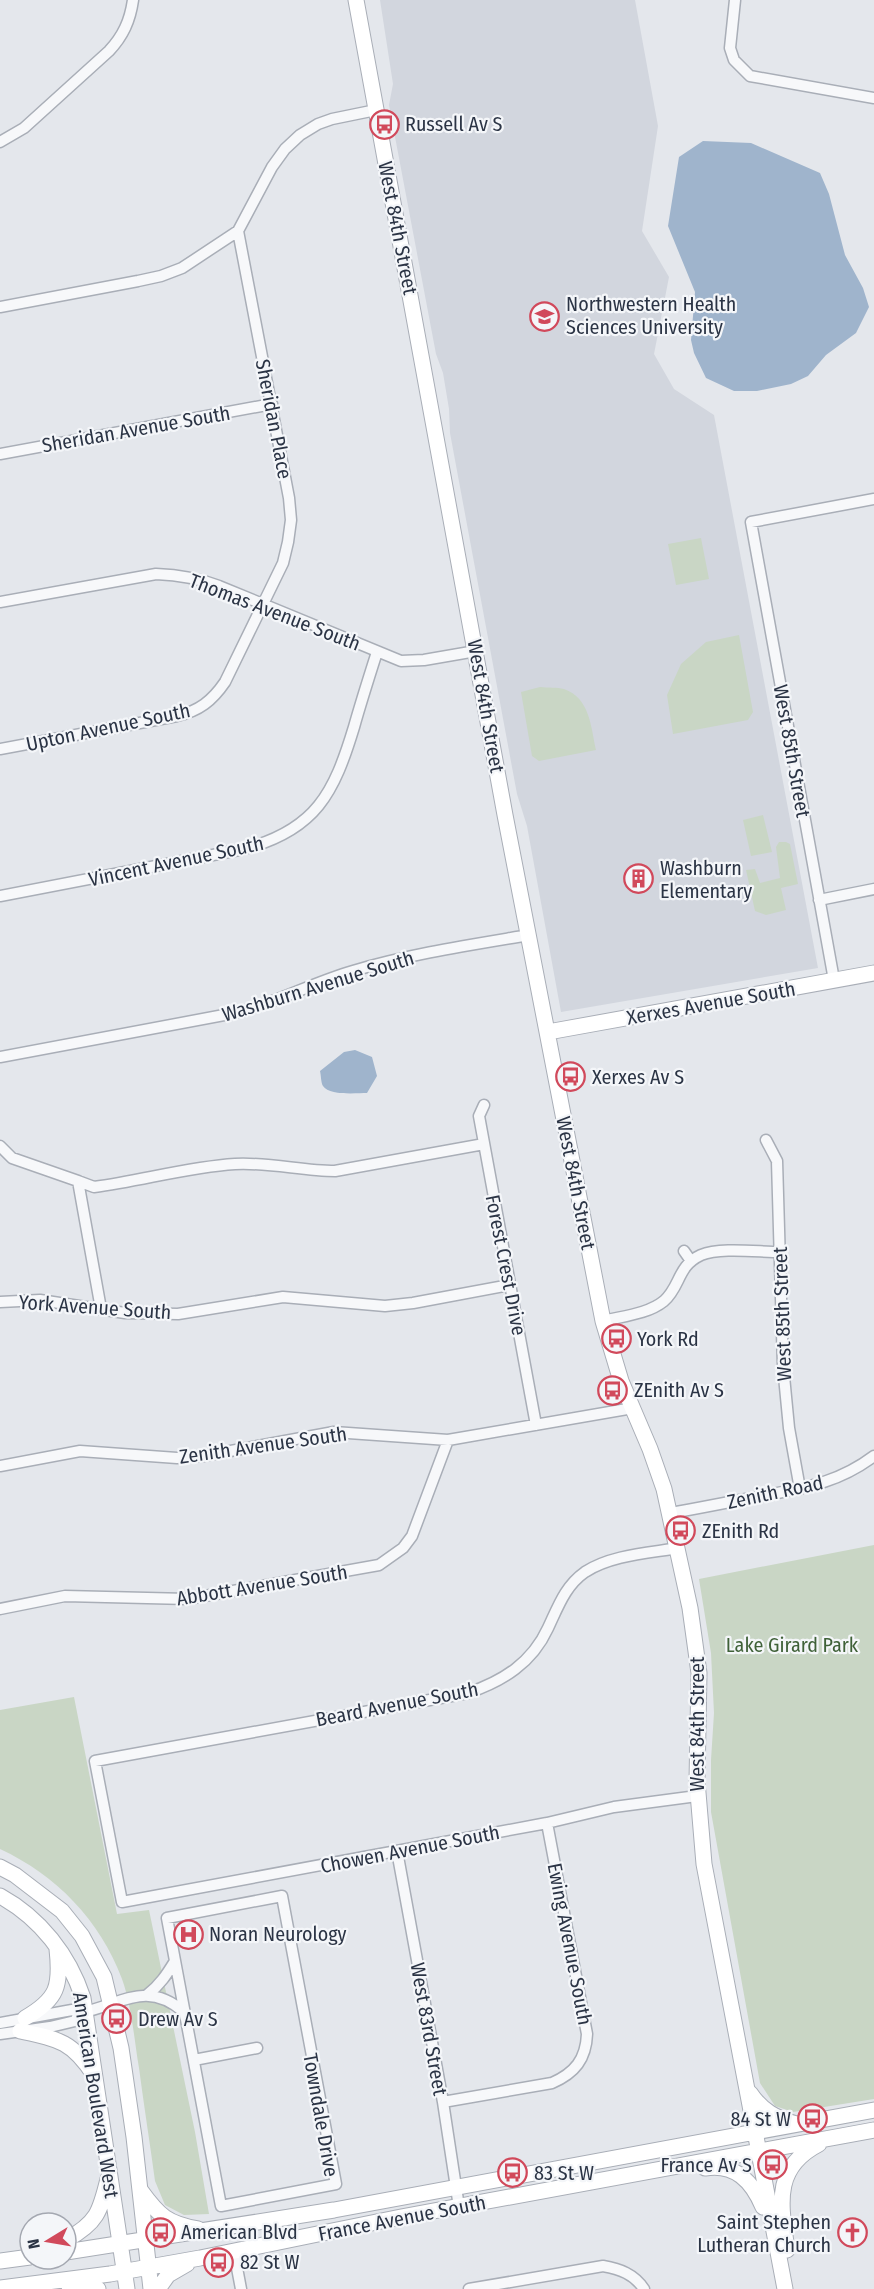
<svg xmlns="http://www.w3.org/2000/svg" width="874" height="2289" font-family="'Fira Sans Condensed',sans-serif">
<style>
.built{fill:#d2d6de}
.green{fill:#c9d6c5}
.water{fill:#9fb4cc}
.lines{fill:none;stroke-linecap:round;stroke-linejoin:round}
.street-casing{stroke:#a9aeb7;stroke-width:13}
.secondary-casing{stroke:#a9aeb7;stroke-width:17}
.street{stroke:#f7f8fa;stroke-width:10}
.secondary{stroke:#fff;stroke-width:15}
.labels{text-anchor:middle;stroke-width:4.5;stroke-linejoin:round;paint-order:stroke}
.poi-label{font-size:20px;fill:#2b3445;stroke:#f4f6f9;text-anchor:start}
.street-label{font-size:20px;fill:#2b3445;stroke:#f4f6f9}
.park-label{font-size:20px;fill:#3f6138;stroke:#f4f6f9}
</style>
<rect width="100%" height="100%" fill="#e4e7ec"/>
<path class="built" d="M380,0h255l23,126 -16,105 27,46 -15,77 20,35 40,26 104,553 -257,44 -34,-186 -10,-32 -67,-361 -1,-24 -6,-36 -7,-19 -47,-249 4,-21z"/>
<path class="green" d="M701,538l8,41 -33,6 -8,-41z
M739,635l14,77 -5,8 -75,14 -6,-39 14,-31 25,-22z
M540,687c8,1 17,0 24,2 26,9 27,38 32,61l-57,11 -7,-5 -11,-64z
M763,815l9,37 -21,4 -8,-36z
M779,842h7l4,2 8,40 -17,4 5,22 -20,5 -11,-4 -9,-41 9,-1 5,14 20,-5 -4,-31z
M874,1545v554l-81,13 -18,-6 -15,-23 -49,-271v-52l3,-47 -3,-60 -12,-74z
M74,1697l43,217 32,-4 46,222 14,82 -25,1 -19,-10 -10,-24c-5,-37 -11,-75 -16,-113 -5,-29 -7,-61 -17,-89 -22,-59 -66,-104 -122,-130v-139z"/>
<path class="water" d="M703,141l48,2 69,30 9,21 16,61 18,33 6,19 -13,26 -30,22 -18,21 -17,8 -34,7h-23l-28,-13 -12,-25 -3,-13 4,-48 -27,-66 11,-69z
M355,1050l17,7 5,19 -10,17c-10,0 -38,3 -44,-7 -2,-3 -2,-11 -3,-15l24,-19z"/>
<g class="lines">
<defs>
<path id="street" d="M735,0l-5,48 4,12 16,16 124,22
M0,142l24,-14 85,-77c14,-15 21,-30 24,-51
M0,307l138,-26 23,-5 21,-8 56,-37 34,-64 13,-18 15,-14 18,-11 14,-5 44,-9
M0,454l272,-50
M0,602l156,-28c23,1 42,4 63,12l182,75 23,-1 52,-9
M0,749l177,-33c22,-5 35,-15 48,-34l58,-119 5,-21 3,-22 -2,-22 -51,-267
M0,896l244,-47c72,-19 90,-56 110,-122 7,-25 15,-50 23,-75
M819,900l55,-11
M834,980l-83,-458 123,-23
M0,1057l240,-45c39,-11 75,-30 113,-41 57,-17 117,-26 176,-36
M484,1105l-5,11 57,309
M766,1140l11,21 6,205 6,62 11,61
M0,1146l12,12 66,23 23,128
M78,1181l16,6c47,-6 93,-20 141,-23 34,-2 67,7 100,7l149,-27
M684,1251l7,10
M0,1302l40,-2 85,13 53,1 105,-17 102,9 28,-3 97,-18
M603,1321c20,-5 45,-7 61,-20 17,-15 13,-35 37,-46 19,-8 57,-3 79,-3
M0,1466l80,-15 97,7 26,-2 131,-24 114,8 185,-32
M671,1513c29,-5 57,-11 86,-16 45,-9 80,-13 117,-41
M678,1548c-29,5 -67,7 -93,24 -20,14 -27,35 -37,56 -16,35 -45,53 -80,65l-373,68 27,141 425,-79 67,-16 83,-11
M0,1609l65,-13 123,3 191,-34 24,-17 9,-12 36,-96
M397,1851l46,251 16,105
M282,1896l54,288 -115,22 -54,-288z
M147,1995c13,-10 20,-21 28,-34
M0,2023l72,-13 8,3c41,-8 66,-34 104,-1
M0,2034l50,-7 25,-6 5,-8
M194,2060l63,-12
M443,2102l109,-19c23,-10 34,-24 35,-49l-40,-211
M234,2252l7,37
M469,2289l134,-23c17,3 31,8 41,23"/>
<path id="secondary" d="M356,0l149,815 98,506 18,60 29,68 14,40 26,119 9,65 -2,108 7,83 81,425
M548,1032l326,-59
M0,1867l15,8 47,36 20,25 22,41 17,71 13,89 17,152
M0,1896c40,22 69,59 83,102l44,291
M25,2018c33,-19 36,-32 32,-69
M20,2031c38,8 52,10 74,44
M750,2093c12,18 26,25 46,31
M705,2168c30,-5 47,13 58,39
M141,2191c18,25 27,33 57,38
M66,2240c31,-17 34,-28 42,-61
M787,2250c-6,-45 -15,-82 32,-106
M66,2252l268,-42 540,-100
M0,2261l30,-4
M69,2286l29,3
M0,2288l110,-14 90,-16 201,-41 473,-87
M158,2289l10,-14 19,-11"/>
</defs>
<use href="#street" class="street-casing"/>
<use href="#secondary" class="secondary-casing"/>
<use href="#street" class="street"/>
<use href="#secondary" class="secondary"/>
</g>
<defs>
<symbol id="bus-ring" viewBox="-11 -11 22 22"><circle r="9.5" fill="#f4f6f9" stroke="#d1495b" stroke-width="1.5"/><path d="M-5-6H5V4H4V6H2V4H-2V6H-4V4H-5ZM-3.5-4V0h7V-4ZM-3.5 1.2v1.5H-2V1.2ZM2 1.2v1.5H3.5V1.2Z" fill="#d1495b"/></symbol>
<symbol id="university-ring" viewBox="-11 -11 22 22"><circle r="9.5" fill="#f4f6f9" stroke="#d1495b" stroke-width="1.5"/><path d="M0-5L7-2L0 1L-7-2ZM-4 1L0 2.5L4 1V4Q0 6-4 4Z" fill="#d1495b"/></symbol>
<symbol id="building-ring" viewBox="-11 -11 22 22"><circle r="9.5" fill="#f4f6f9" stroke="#d1495b" stroke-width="1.5"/><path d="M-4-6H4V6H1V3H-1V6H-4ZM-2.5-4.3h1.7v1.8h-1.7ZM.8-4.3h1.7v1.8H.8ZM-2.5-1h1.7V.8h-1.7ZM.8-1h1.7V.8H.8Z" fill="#d1495b"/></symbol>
<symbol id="hospital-ring" viewBox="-11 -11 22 22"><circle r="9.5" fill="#f4f6f9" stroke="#d1495b" stroke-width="1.5"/><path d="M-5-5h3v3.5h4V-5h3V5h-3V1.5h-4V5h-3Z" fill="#d1495b"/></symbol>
<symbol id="church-ring" viewBox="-11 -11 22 22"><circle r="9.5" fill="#f4f6f9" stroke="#d1495b" stroke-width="1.5"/><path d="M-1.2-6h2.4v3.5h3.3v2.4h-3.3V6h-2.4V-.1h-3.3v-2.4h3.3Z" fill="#d1495b"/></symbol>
</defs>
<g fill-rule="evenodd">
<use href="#bus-ring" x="368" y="108" width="33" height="33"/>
<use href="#university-ring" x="528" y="300" width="33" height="33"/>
<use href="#building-ring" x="622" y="862" width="33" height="33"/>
<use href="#bus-ring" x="554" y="1060" width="33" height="33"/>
<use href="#bus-ring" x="600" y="1322" width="33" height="33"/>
<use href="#bus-ring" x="596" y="1374" width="33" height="33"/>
<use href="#bus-ring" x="664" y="1514" width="33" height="33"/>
<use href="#hospital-ring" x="172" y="1918" width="33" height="33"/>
<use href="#bus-ring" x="100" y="2002" width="33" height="33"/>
<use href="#bus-ring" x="796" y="2102" width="33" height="33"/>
<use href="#bus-ring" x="756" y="2148" width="33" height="33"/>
<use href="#bus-ring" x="496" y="2156" width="33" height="33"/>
<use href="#bus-ring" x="144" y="2216" width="33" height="33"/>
<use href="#church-ring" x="836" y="2216" width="33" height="33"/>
<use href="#bus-ring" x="202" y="2246" width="33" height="33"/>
</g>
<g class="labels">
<g class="poi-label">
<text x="405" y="131">Russell Av S</text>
<text x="566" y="311">Northwestern Health<tspan x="566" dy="23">Sciences University</tspan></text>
<text x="660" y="875">Washburn<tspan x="660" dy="23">Elementary</tspan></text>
<text x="592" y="1084">Xerxes Av S</text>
<text x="637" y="1346">York Rd</text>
<text x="634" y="1397">ZEnith Av S</text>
<text x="702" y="1538">ZEnith Rd</text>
<text x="209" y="1941">Noran Neurology</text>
<text x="138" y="2026">Drew Av S</text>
<text x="791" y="2126" text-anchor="end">84 St W</text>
<text x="752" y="2172" text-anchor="end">France Av S</text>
<text x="534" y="2180">83 St W</text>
<text x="831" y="2229" text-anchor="end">Saint Stephen<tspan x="831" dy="23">Lutheran Church</tspan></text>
<text x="181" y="2239">American Blvd</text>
<text x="240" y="2269">82 St W</text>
</g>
<g class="street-label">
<text transform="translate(398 228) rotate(79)" y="7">West 84th Street</text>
<text transform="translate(274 419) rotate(79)" y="7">Sheridan Place</text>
<text transform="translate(136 429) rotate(-10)" y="7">Sheridan Avenue South</text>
<text transform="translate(275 612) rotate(21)" y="7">Thomas Avenue South</text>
<text transform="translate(486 706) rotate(80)" y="7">West 84th Street</text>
<text transform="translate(108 727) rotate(-12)" y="7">Upton Avenue South</text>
<text transform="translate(792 751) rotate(80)" y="7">West 85th Street</text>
<text transform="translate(176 861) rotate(-12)" y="7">Vincent Avenue South</text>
<text transform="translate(318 986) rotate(-17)" y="7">Washburn Avenue South</text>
<text transform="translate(711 1003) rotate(-10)" y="7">Xerxes Avenue South</text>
<text transform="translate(576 1183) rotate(79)" y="7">West 84th Street</text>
<text transform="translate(506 1265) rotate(79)" y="7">Forest Crest Drive</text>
<text transform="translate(95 1307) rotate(4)" y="7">York Avenue South</text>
<text transform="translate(782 1314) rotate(-92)" y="7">West 85th Street</text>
<text transform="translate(263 1445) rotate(-8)" y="7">Zenith Avenue South</text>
<text transform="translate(775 1492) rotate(-12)" y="7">Zenith Road</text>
<text transform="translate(262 1585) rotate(-9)" y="7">Abbott Avenue South</text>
<text transform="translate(397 1704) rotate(-11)" y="7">Beard Avenue South</text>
<text transform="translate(697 1724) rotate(-90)" y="7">West 84th Street</text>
<text transform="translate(410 1849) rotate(-11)" y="7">Chowen Avenue South</text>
<text transform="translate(570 1944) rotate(79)" y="7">Ewing Avenue South</text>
<text transform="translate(429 2029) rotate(80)" y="7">West 83rd Street</text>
<text transform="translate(96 2095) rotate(81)" y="7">American Boulevard West</text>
<text transform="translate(321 2115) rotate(80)" y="7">Towndale Drive</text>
<text transform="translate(402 2218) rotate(-11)" y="7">France Avenue South</text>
</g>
<g class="park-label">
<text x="792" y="1652">Lake Girard Park</text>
</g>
</g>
<g transform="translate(48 2241) rotate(259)"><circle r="28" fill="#f4f6f9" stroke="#a4a8b1" stroke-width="1.5"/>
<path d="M0-4.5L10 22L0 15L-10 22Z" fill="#d1495b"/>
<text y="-9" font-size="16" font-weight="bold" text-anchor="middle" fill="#2b3445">N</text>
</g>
</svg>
